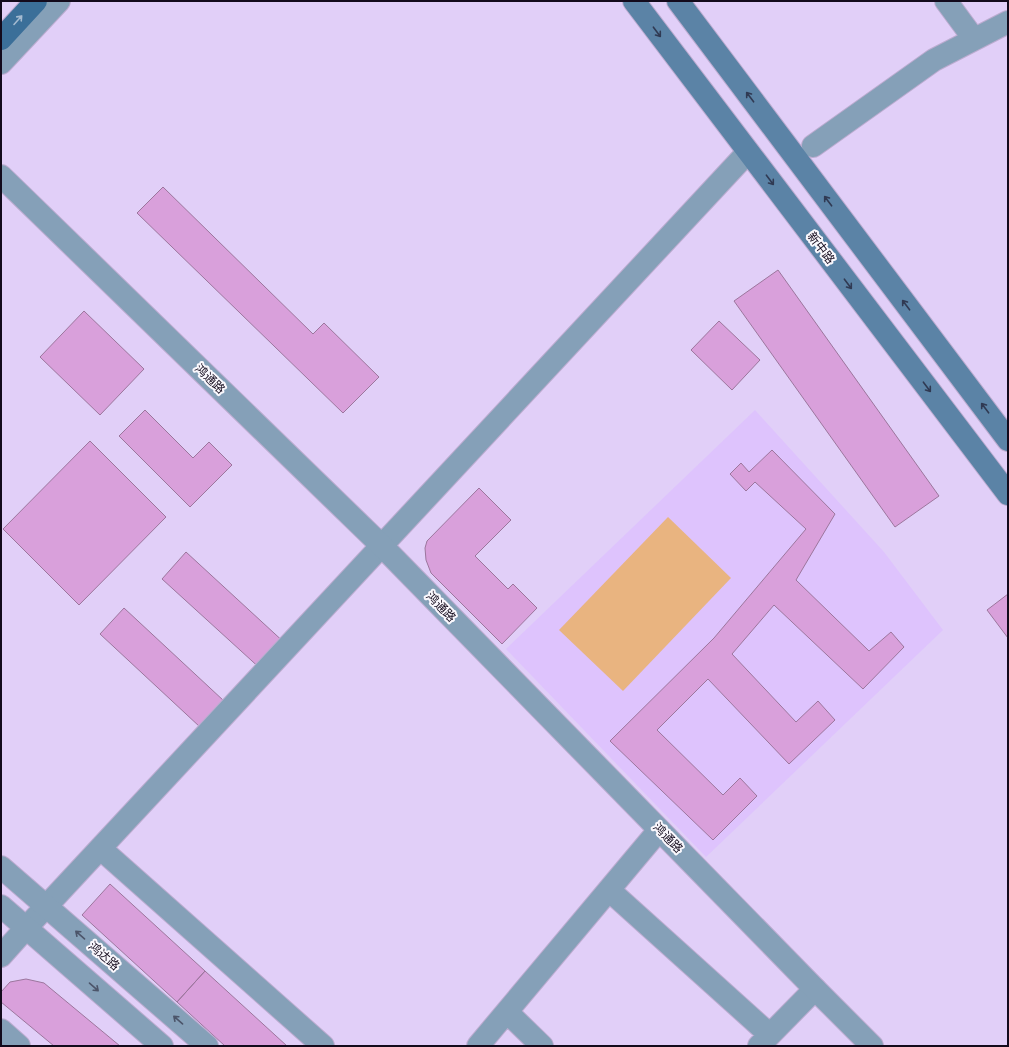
<svg xmlns="http://www.w3.org/2000/svg" width="1009" height="1047" font-family="Overpass,'Noto Sans SC',sans-serif">
<style>
.built{fill:#dec3fd}
.garden{fill:#e9b480}
.building{fill:#d9a0db;stroke:#9c769d}
.lines{fill:none;stroke-linecap:round;stroke-linejoin:round}
.minor-casing{stroke:#bcacd0;stroke-width:24}
.tertiary-casing{stroke:#bcacd0;stroke-width:24}
.secondary-casing{stroke:#bcacd0;stroke-width:24}
.primary-casing{stroke:#bcacd0;stroke-width:24}
.minor{stroke:#85a0b8;stroke-width:22}
.tertiary{stroke:#85a0b8;stroke-width:22}
.secondary{stroke:#5b83a6;stroke-width:22}
.primary{stroke:#3b6f99;stroke-width:22}
.oneway{stroke:#a4bad0}
.oneway2{stroke:#303a53}
.oneway3{stroke:#4c556a}
.labels{text-anchor:middle;stroke-width:4;stroke-linejoin:round;paint-order:stroke}
.street-label{font-size:12px;fill:#130a1c;stroke:#faf8fd}
</style>
<rect width="100%" height="100%" fill="#e1cff8"/>
<path class="built" d="M755,410l129,142 59,78 -237,227 -200,-208z"/>
<path class="garden" d="M668,517l63,61 -108,113 -64,-61z"/>
<path class="building" d="M163,187l150,147 11,-11 55,54 -36,36 -206,-200z
M778,270l161,226 -44,31 -161,-226z
M84,311l60,58 -44,46 -60,-58z
M719,321l41,39 -28,30 -41,-40z
M145,410l48,48 16,-16 23,23 -42,42 -71,-71z
M90,441l76,76 -87,88 -76,-76z
M772,450l63,64 -39,66 73,71 22,-19 13,15 -41,42 -89,-84 -42,49 64,68 22,-21 17,19 -46,44 -81,-85 -51,51 66,65 17,-17 17,18 -44,44 -103,-99 104,-103 92,-109 -51,-47 -9,9 -16,-17 11,-11 8,9z
M479,488l32,32 -36,36 33,33 5,-5 24,24 -35,36 -71,-71 -5,-13 -1,-12 2,-7z
M186,552l101,93 -24,26 -101,-92z
M1008,594v44l-21,-28z
M124,608l100,93 -24,26 -100,-93z
M110,884l95,87 -28,31 -95,-87z
M205,971l82,75h-62l-48,-44z
M26,979l18,4 76,63h-66l-53,-44v-10l9,-10z"/>
<g class="lines">
<defs>
<path id="minor" d="M946,1l28,38
M1,63l58,-62
M813,146l121,-86 74,-38
M101,849l222,197
M609,890l161,145
M26,928l722,-776
M507,1012l35,34
M1,1030l18,16
M478,1046l181,-216
M759,1046l56,-57"/>
<path id="tertiary" d="M1,176l382,371 432,442 57,57
M1,867l206,179
M1,906l161,140
M1,956l25,-28"/>
<path id="secondary" d="M634,1l374,493
M678,1l330,439"/>
<path id="primary" d="M1,39l35,-38"/>
</defs>
<use href="#minor" class="minor-casing"/>
<use href="#tertiary" class="tertiary-casing"/>
<use href="#secondary" class="secondary-casing"/>
<use href="#primary" class="primary-casing"/>
<use href="#minor" class="minor"/>
<use href="#tertiary" class="tertiary"/>
<use href="#secondary" class="secondary"/>
<use href="#primary" class="primary"/>
</g>
<defs><path id="oneway-shaft" d="M-6 0H5M1.5-3L5.5 0L1.5 3" fill="none" stroke-width="1.6" stroke-linecap="round" stroke-linejoin="round"/></defs>
<use class="oneway" href="#oneway-shaft" transform="translate(18 20) rotate(-48)"/>
<g class="oneway2">
<use href="#oneway-shaft" transform="translate(657 32) rotate(53)"/>
<use href="#oneway-shaft" transform="translate(750 97) rotate(-127)"/>
<use href="#oneway-shaft" transform="translate(770 180) rotate(53)"/>
<use href="#oneway-shaft" transform="translate(828 201) rotate(-127)"/>
<use href="#oneway-shaft" transform="translate(848 284) rotate(53)"/>
<use href="#oneway-shaft" transform="translate(906 305) rotate(-127)"/>
<use href="#oneway-shaft" transform="translate(927 387) rotate(53)"/>
<use href="#oneway-shaft" transform="translate(985 408) rotate(-127)"/>
</g>
<g class="oneway3">
<use href="#oneway-shaft" transform="translate(80 935) rotate(-139)"/>
<use href="#oneway-shaft" transform="translate(94 987) rotate(41)"/>
<use href="#oneway-shaft" transform="translate(178 1020) rotate(-139)"/>
</g>
<g class="labels">
<g class="street-label">
<text transform="translate(821 248) rotate(53)" y="4">新中路</text>
<text transform="translate(210 379) rotate(44)" y="4">鸿通路</text>
<text transform="translate(441 607) rotate(46)" y="4">鸿通路</text>
<text transform="translate(668 838) rotate(46)" y="4">鸿通路</text>
<text transform="translate(104 956) rotate(41)" y="4">鸿达路</text>
</g>
</g>
<rect width="1009" height="1047" fill="none" stroke="#130a1c" stroke-width="4"/>
</svg>
